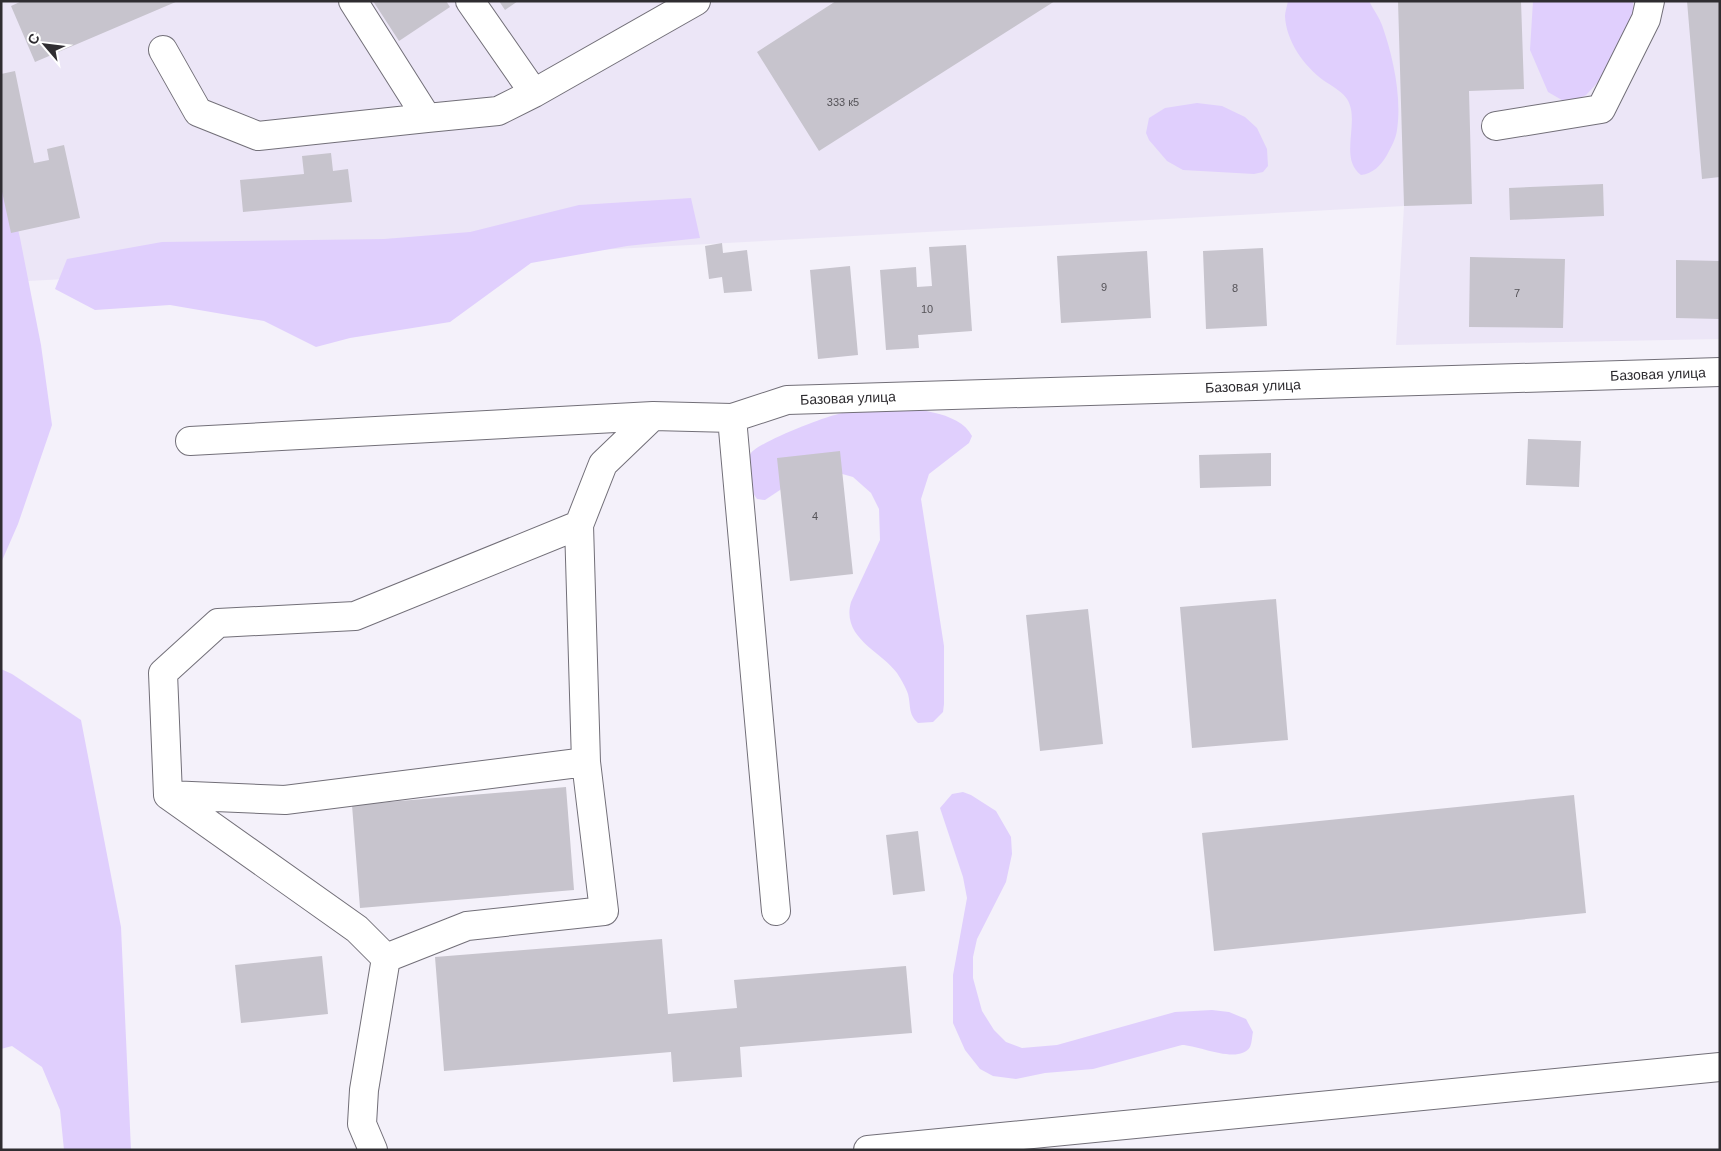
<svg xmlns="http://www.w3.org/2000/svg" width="1721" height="1151" font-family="Helvetica,sans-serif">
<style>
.built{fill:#ece6f7}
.green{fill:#e0cffd}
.building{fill:#c7c4cd}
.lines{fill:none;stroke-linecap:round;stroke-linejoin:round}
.minor-casing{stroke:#726f78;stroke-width:30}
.minor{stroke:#fff;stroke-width:28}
.labels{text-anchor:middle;stroke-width:5;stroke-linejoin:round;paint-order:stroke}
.number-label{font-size:11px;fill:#555358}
.street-label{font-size:14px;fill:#2f2d31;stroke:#fff}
</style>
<rect width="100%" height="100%" fill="#f4f1fa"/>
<path class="built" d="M1,1h1719v338l-324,6 8,-139 -1394,76 -9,-51z"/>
<path class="green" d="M1288,1h81c4,8 10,16 13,24 11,31 20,72 15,105 -1,9 -6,17 -10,25 -6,10 -14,19 -26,20 -23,-17 0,-54 -14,-76 -4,-7 -17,-14 -24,-19 -19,-14 -37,-39 -38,-64 0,-4 2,-10 3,-15z
M1533,1h100l1,23 -33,55 -15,16 -19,8 -19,-11 -18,-42z
M1197,103l25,3 23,11 12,11 10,21 1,17 -5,6 -9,2 -71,-4 -16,-9 -18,-21 -3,-7 3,-15 16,-10z
M1,157l19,81 21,107 11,80 -34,99 -17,39z
M691,198l9,40 -73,8 -96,17 -81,59 -100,16 -34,9 -52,-26 -94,-16 -75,5 -40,-21 12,-30 95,-17 222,-3 86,-7 109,-27z
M885,406c25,3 74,4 87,30l-3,7 -40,31 -8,25 23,147v58l-1,8 -10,10 -15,1c-10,-9 -7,-17 -10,-29 -2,-6 -7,-15 -11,-21 -16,-22 -56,-35 -46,-71l29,-62 -1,-31 -8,-16 -18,-16 -32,-9 -20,8 -36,24 -8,-1c-9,-13 -19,-31 -6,-46 7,-10 70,-35 84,-38 16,-5 34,-6 50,-9z
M1,669l11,5 69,46 40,207 10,223h-67l-4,-40 -18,-43 -30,-21 -11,3z
M963,792l8,3 25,16 15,26 1,17 -6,28 -29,57 -4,18v21l9,33 12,19 12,12 16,6 35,-3 118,-33 37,-2 17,2 17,7 7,13c-1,4 -1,11 -3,15 -11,18 -52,-2 -68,-2l-89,24 -48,4 -29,6 -23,-3 -13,-7 -15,-19 -12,-27v-48l14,-77 -4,-21 -23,-69 12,-14z"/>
<path class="building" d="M22,1h156l-143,61 -24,-56z
M373,1h73l4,6 -51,34z
M499,1h19l-13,9z
M836,1h219l-236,150 -62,-99z
M1398,1h123l3,88 -55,2 3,113 -68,2z
M1687,1h33v176l-18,2z
M15,71l19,92 15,-3 -2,-11 17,-4 16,73 -69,15 -10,-46v-113z
M331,153l2,18 15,-2 4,33 -109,10 -3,-32 64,-6 -2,-18z
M1603,184l1,32 -94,4 -1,-32z
M722,243l1,10 24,-3 5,41 -28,2 -2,-16 -13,2 -4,-33z
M966,245l6,86 -54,4 1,13 -33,2 -6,-80 36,-3 1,20 15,-1 -3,-39z
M1263,248l4,78 -61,3 -3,-78z
M1147,251l4,67 -90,5 -4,-67z
M1470,257l95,2 -2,69 -94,-1z
M1676,260l44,1v58l-44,-1z
M850,266l8,89 -40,4 -8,-89z
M1528,439l53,2 -2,46 -53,-2z
M840,451l13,123 -63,7 -13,-123z
M1271,453v33l-71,2 -1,-33z
M1276,599l12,141 -96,8 -12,-141z
M1088,609l15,135 -63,7 -14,-136z
M566,787l8,103 -214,18 -8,-103z
M1574,795l12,118 -372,38 -12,-118z
M918,831l7,60 -32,4 -7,-60z
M662,939l6,75 69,-6 -3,-28 172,-14 6,67 -172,14 2,30 -69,5 -2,-30 -227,19 -9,-114z
M322,956l6,58 -87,9 -6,-58z"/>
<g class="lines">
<defs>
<path id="minor" d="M353,1l74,117 71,-7 36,-18 162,-92
M470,1l64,92
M163,50l35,62 60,24 169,-18
M1496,126l105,-17 45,-90 4,-18
M732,418l44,493
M190,441l463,-25
M579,525l-224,91 -137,7 -55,50 5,122 117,5 301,-38
M168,795l189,134 29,29
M373,1150l-11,-26 2,-34 22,-132 81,-32 137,-15 -18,-149 -7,-237 24,-61 50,-48 79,2 55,-18 933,-28
M868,1150l852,-83"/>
</defs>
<use href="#minor" class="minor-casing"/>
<use href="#minor" class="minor"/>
</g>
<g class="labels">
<g class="number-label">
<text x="843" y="106">333 к5</text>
<text x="1104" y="291">9</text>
<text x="1235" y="292">8</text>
<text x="1517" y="297">7</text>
<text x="927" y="313">10</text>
<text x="815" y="520">4</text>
</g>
<g class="street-label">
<text transform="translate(1658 374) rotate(-2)" y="5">Базовая улица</text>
<text transform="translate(1253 386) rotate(-2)" y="5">Базовая улица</text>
<text transform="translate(848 398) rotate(-2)" y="5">Базовая улица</text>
</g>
</g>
<rect width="1721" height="1151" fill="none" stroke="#2f2d31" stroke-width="5"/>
<g transform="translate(45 45) rotate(298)" stroke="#ffffff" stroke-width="4" paint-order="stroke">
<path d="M0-4L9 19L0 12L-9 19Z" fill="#2f2d31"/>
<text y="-8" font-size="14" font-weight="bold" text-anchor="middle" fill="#2f2d31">С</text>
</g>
</svg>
